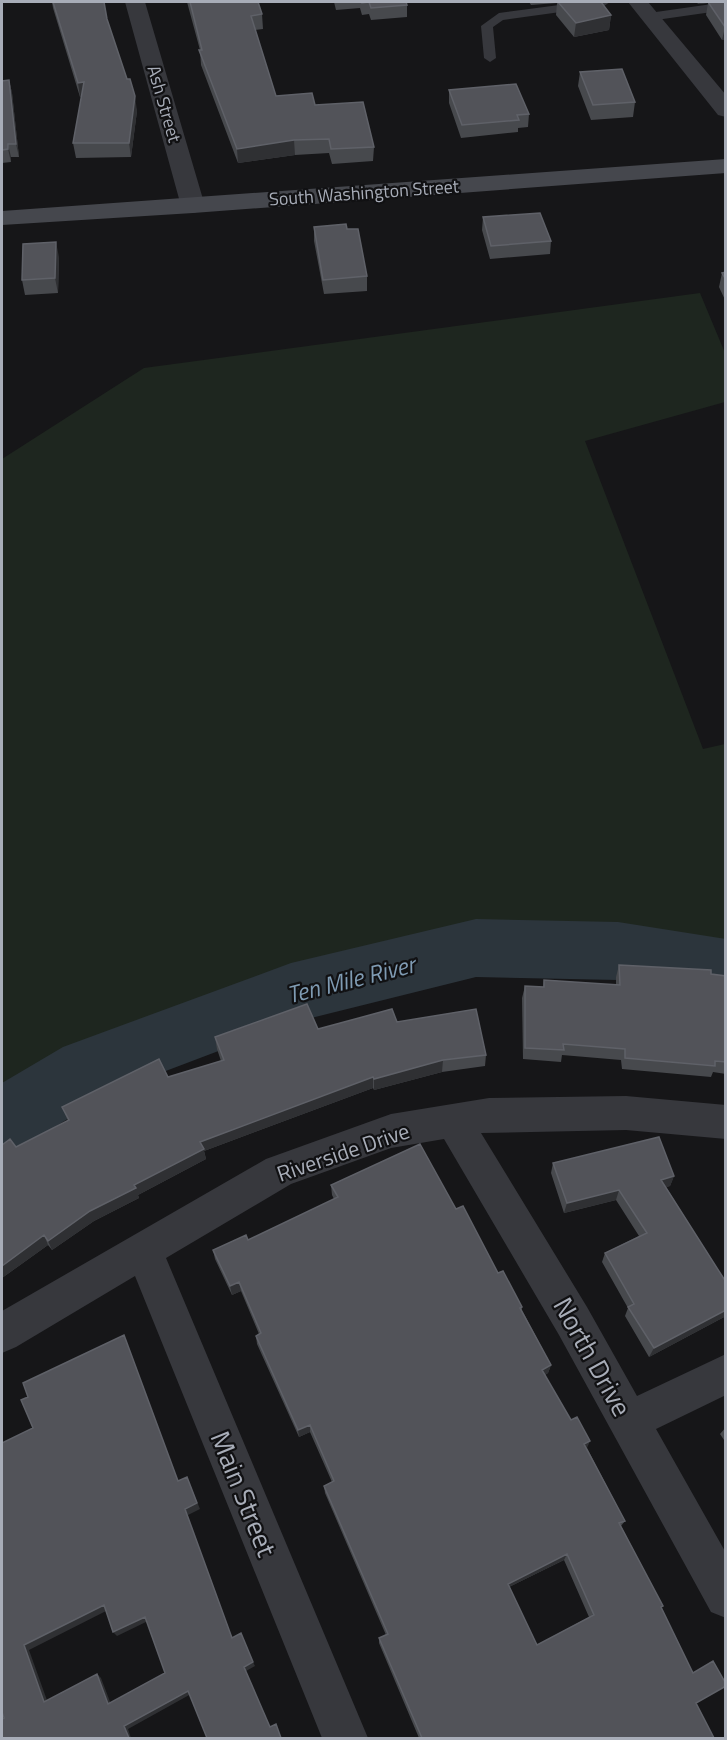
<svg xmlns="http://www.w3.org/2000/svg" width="727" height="1740" font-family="'Titillium Web',sans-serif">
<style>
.green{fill:#1e261f}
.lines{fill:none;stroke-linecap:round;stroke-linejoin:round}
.river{fill:#2c353c;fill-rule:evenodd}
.service{fill:#37383d;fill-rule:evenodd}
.minor{fill:#37383d;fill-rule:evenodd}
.secondary{fill:#45474d;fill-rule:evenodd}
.wall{fill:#47494d;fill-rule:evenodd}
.shaded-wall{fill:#2f3033}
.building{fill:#525359;stroke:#5f6168;stroke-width:1.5;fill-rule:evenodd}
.labels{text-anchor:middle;stroke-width:4.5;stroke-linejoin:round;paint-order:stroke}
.far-street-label{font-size:18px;fill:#a8adb8;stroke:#111113}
.street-label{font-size:22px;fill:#a8adb8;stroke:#111113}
.water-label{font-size:24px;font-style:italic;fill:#7f9bb3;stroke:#111113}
.near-street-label{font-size:27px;fill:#a8adb8;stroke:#111113}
</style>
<rect width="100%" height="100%" fill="#161618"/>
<path class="green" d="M700,293l25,60v49l-140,39 118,308 22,-5v241l-214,-23 -363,98 -146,87v-688l142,-91z"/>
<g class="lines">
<path class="river" d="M476,919l142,3 108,17v58l-108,-17 -142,-3 -181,45 -182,69 -86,53 -25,10v-71l61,-36 228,-84z"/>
<path class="service" d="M582,2h28l-6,4 -101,14 -10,7 3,31 -6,4 -6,-4 -3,-32 18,-13z
M726,2v8l-77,11 -6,-4 6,-4z"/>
<path class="minor" d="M125,2h20l60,204 -4,5 -8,2 -8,-2 -4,-5z
M628,2h20l78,93v22l-8,-2z
M626,1096l100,9v34l-100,-9 -145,3 106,174 50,89 89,-42v41l-70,34 70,124v65l-15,-6 -152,-277 -115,-196 -53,9 -100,36 -125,74 202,480h-46l-187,-462 -119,71 -14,6v-42l264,-152 125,-45 98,-16z"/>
<path class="secondary" d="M726,159v14l-533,40 -191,12v-14z"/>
</g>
<path class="wall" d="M52,2h52l3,17 30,92 -6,46 -55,1 -3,-15 9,-46h-2l-27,-89z
M187,2h71l4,12 1,15 -8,1 21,66 39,9 59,42 -1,14 -41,3 -3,-11 -34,2 -57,8 -37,-98 -1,-15z
M334,2h72l1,3v12l-36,3 -2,-6 -7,1 -2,-7 -24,2z
M529,2h72l10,13 -2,15 -35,7 -18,-22 1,-12 -26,2z
M697,2h29v38h-4l-16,-25 2,-12 -10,1z
M580,72l55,30 -2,15 -42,3 -13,-34z
M9,80l3,13 7,64h-8v5l-9,1v-82z
M449,90l80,24 -1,13 -10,1v4l-57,6 -12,-35z
M483,217l68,24 -1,13 -60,5 -8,-29z
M314,227l33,2 20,47v15l-43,3 -10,-53z
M59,257l-1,36 -33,2 -3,-15z
M726,272v30l-7,-15 3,-14z
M619,965l107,11v98l-13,-2 -2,5 -89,-8 -1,-9 -59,-5 -1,7 -38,-3 -1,-61 3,-12 18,1 1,-7 72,5v-8z
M397,1022l89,33 -1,11 -43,6 -68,18 -1,-2 -169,63 2,8 -68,36 1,3 -45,23 -42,29 -4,-5 -46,33v-133l14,2 52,-26 -6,-14 106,-30 53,-16 -4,-12 -2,-12 103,-8z
M553,1163l121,13 -4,10 -4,1 58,92 2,-1v38l-77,41 -24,-41 3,-8 -26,-46 3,-9 34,-17 -23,-36 -52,13 -13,-40z
M331,1185l125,24 42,64 24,34v3l29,55 -3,8 -3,2 42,73 38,73 -4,5 42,80 -2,1 35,97 18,34h-295l-40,-95v-5l7,-3 -61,-142 -1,-7 8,-4 -22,-50 -11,5 -42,-93 -1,-8 3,-2 -18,-43 -9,4 -17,-36 -2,-9 35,-10 86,-41 -2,-4zM564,1560l25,57 -52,28 -28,-58z
M726,1427v16l-6,-9z"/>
<path class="shaded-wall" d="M699,2h18l-19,2z
M611,15l-2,15 -35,7 2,-14z
M725,27l1,13h-4z
M9,80l3,13 7,64 -3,-13z
M84,82l2,15h-6l-2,-14z
M135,96l2,15 -6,46 -2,-14z
M294,140l1,15 -57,8 -1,-14z
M8,144l3,13v5l-3,-13z
M56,242l3,15 -1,36 -3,-15z
M443,1060l-1,12 -68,18v-11z
M373,1077v11l-169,63 2,8 -68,36 1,3 -45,23 -42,29 -4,-9 42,-30 44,-26 66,-43z
M674,1176l-4,10 -13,4 4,-10z
M619,1190l-3,10 -52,13 3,-10z
M44,1235l4,10 -46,33v-12z
M239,1282l2,9 -9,4 -2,-9z
M726,1310v6l-77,41 5,-9z
M551,1365l-3,8 -9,5 3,-8z
M310,1425v7l-11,5 -1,-7z
M590,1441l-3,7 -3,-4z
M187,1477l13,32 -12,6 -3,-6z
M567,1554l-3,6 -59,29 3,-5z
M104,1605l4,5 -79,40 20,56 -5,-4 -20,-57z
M145,1617l3,4 -31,15 -4,-4z
M253,1662l2,4 -9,5 -2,-4z
M97,1674l4,4 11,29 -4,-3z
M188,1691l3,3 -63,35 3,9h-2l-5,-12z"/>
<path class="building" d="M53,2h51l3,17 20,60h3l5,17 -6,47h-56l11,-61 -6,1z
M190,2h68l4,12 -11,2 25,80 36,-3 3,12 48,-3 11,45 -43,2 -2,-10 -35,1 -57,9 -38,-99h3z
M362,2h44l1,3 -36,3 -2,-6 -7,1z
M558,2h43l10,13 -35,8z
M708,2h18v25h-1z
M622,69l13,33 -42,3 -13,-33z
M9,80l7,64h-8v5l-6,1v-69z
M516,84l13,30 -12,1 2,5 -57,5 -13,-35z
M540,213l11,28 -60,5 -8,-29z
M346,224l1,5h11l9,47 -44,4 -9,-53z
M56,242l-1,36 -33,2 1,-36z
M726,272v8l-4,-7z
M619,965l92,5v4l15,2v86l-11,-1v5l-90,-8v-9l-62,-5 1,6 -39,-2v-62l19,1v-7l76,5z
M307,1004l11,25 74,-20 5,13 79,-13 10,46 -43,5 -69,19 -1,-2 -173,65 4,7 -70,36 2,3 -46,23 -42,30 -4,-6 -42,31v-121l8,-6 6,8 53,-27 -7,-13 97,-48 9,18 56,-17 -9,-23z
M659,1137l15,39 -13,4 63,99 2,-1v32l-72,38 -26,-41 6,-3 -29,-51 42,-20 -28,-43 -52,13 -14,-40z
M420,1144l36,65 7,-3 35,67 5,-2 19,36 -2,1 31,57 -9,5 29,50 6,-3 13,24 -6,3 41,77 -6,2 44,83 -2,1 32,66 20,-12 13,23v2l-30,17 18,35h-292l-43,-100 9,-4 -64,-148 10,-5 -24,-56 -12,5 -42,-94 5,-3 -22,-51 -9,4 -17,-36 33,-15 2,5 90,-43 -7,-12zM567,1554l27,61 -57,30 -29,-61z
M124,1335l54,146 9,-4 10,26 -12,6 47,129 9,-5 12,29 -9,5 26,60 6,-3 5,14h-74l-19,-47 -64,35 5,12h-127v-19l2,-1 -2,-6v-269l31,-15 -12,-28 7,-3 -5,-14zM104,1605l9,27 32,-15 20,56 -57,31 -11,-30 -53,28 -20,-57z"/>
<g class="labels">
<g class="far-street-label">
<text transform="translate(164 104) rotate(74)" y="6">Ash Street</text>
<text transform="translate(364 193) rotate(-4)" y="6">South Washington Street</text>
</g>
<g class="street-label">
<text transform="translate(343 1152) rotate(-19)" y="8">Riverside Drive</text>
</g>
<g class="water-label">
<text transform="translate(351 980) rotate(-14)" y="8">Ten Mile River</text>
</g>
<g class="near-street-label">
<text transform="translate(592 1357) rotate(61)" y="9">North Drive</text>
<text transform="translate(243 1494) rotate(68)" y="9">Main Street</text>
</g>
</g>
<rect width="727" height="1740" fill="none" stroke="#a8adb8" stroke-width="6"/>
</svg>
